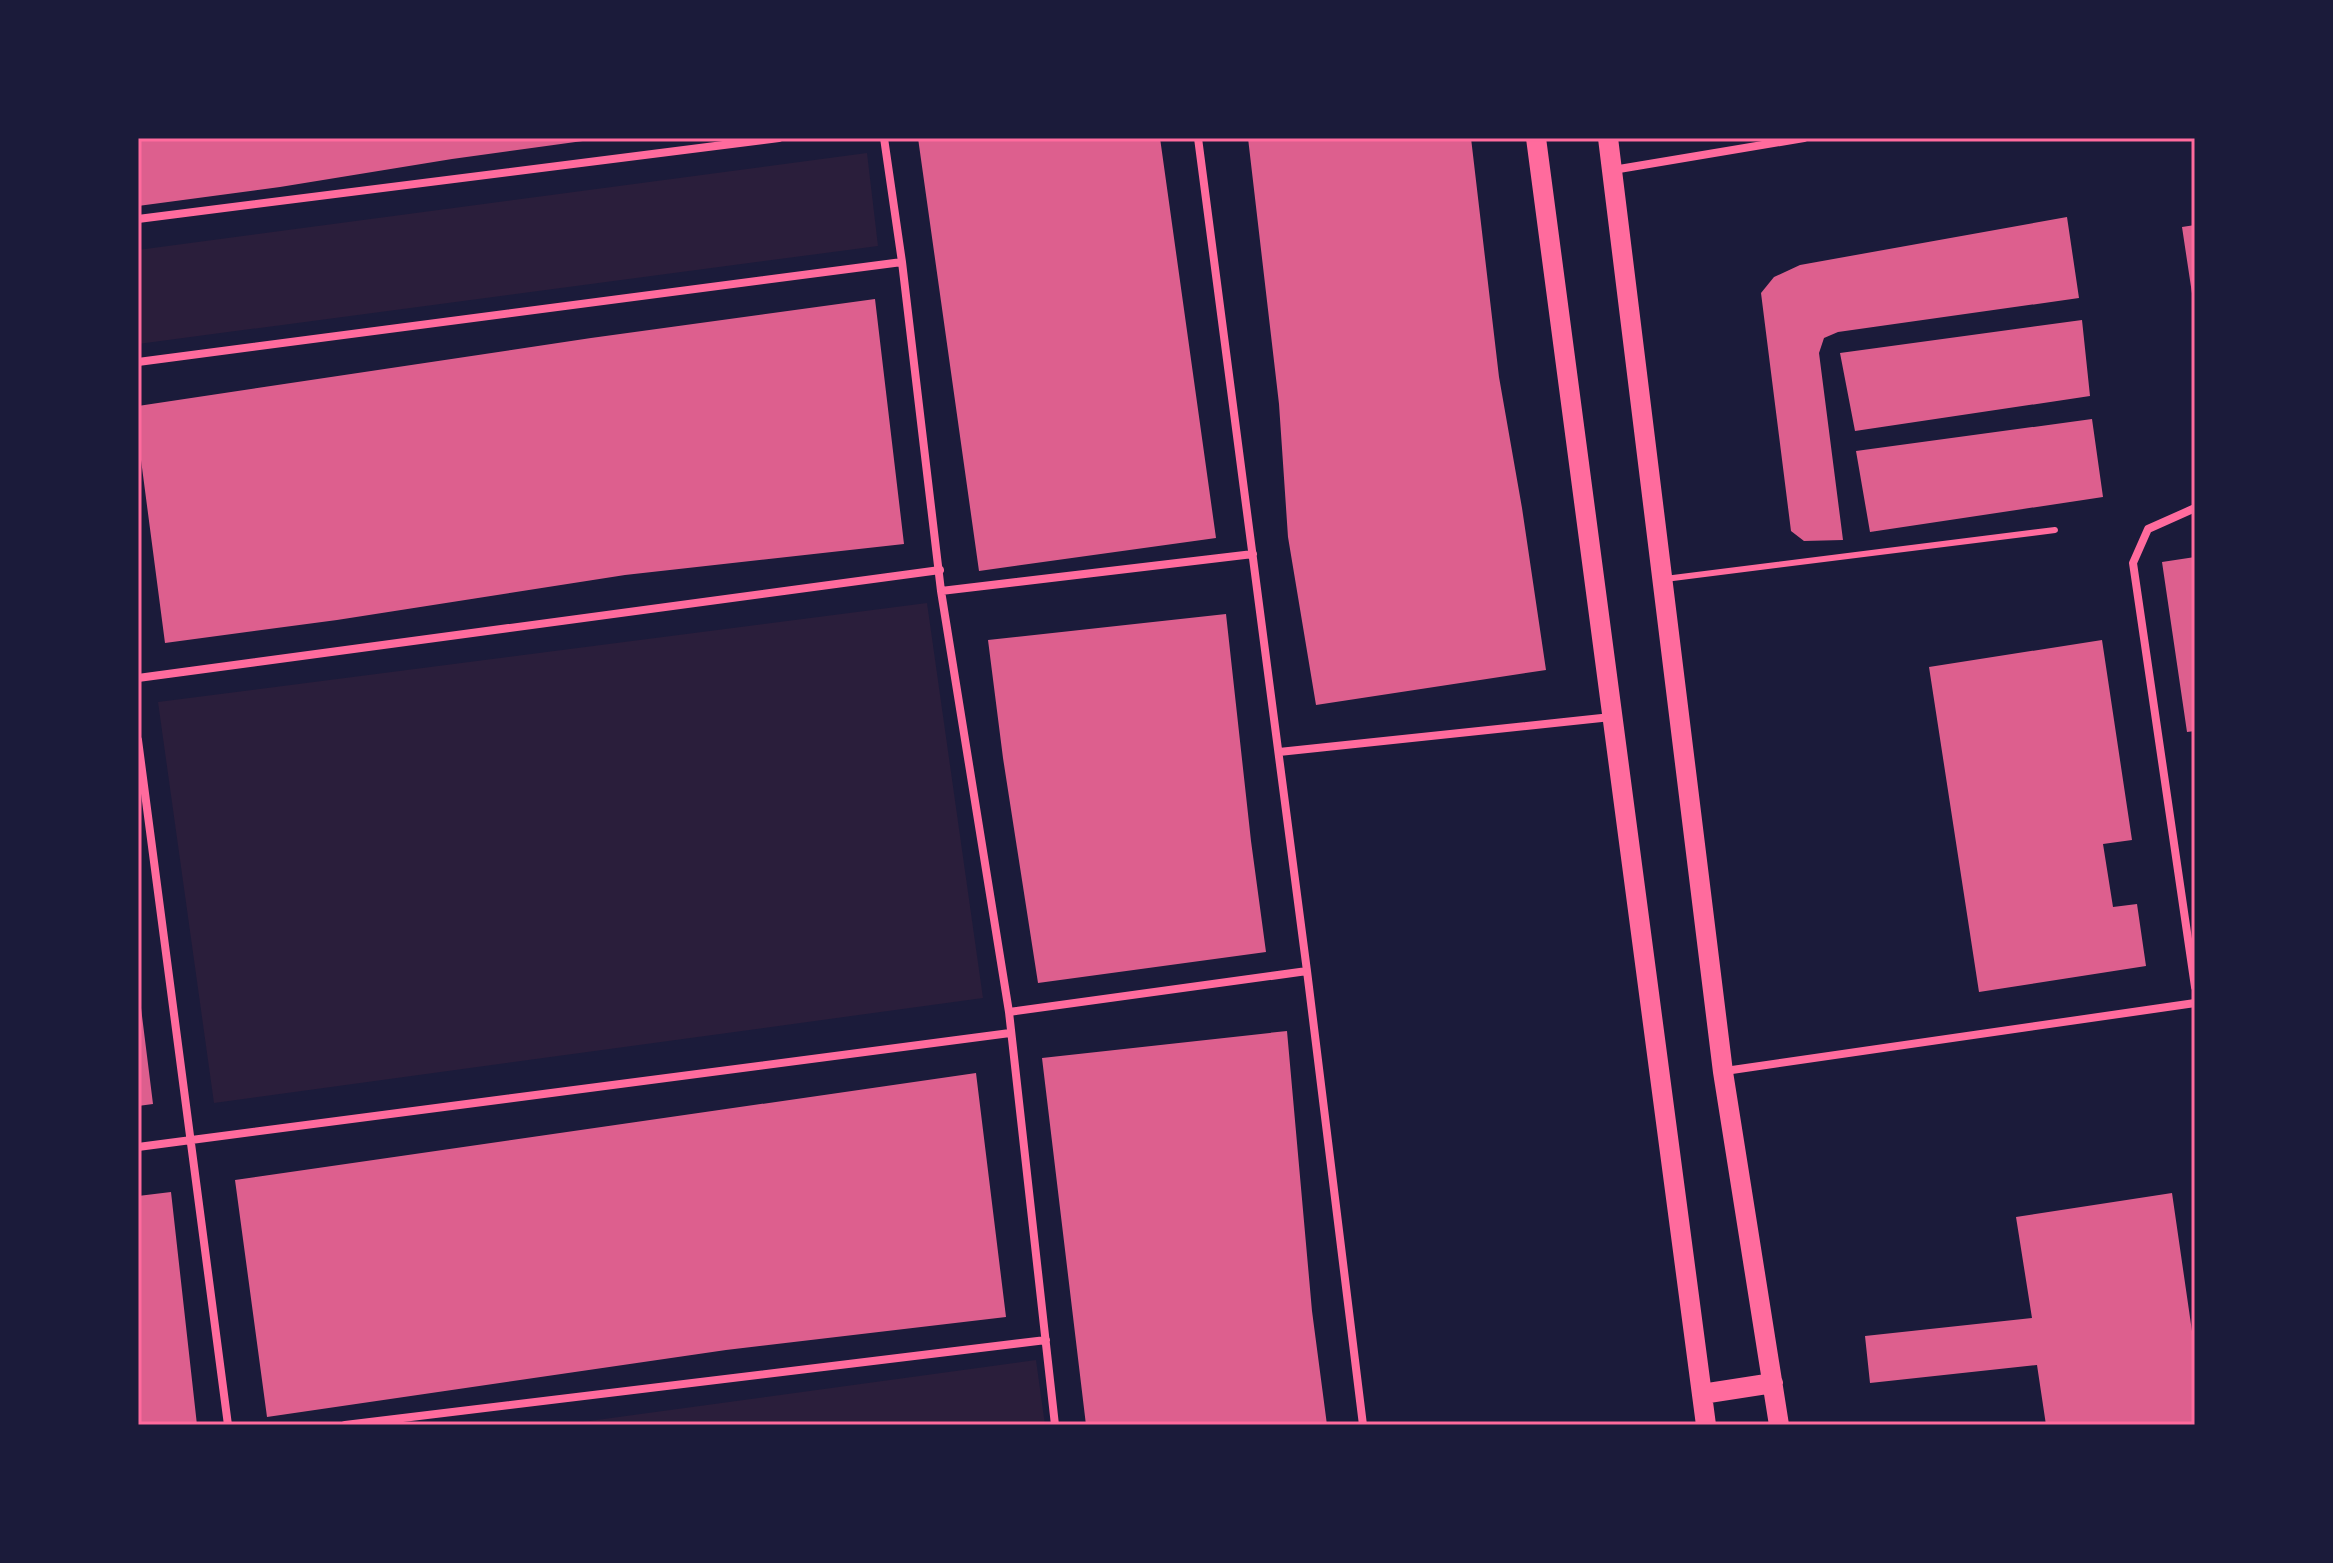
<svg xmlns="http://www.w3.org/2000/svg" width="2333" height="1563" font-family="'Sofia Sans Condensed',sans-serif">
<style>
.green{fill:#2a1e3b}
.building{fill:#dd5f8e}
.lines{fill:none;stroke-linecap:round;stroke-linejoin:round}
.service{stroke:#ff6b9d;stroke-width:6}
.minor{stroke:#ff6b9d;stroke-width:8}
.primary{stroke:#ff6b9d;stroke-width:20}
.neatline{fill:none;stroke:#ff6b9d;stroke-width:3}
</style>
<rect width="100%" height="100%" fill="#1b1b3a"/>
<path class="green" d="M867,153l11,93 -740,98v-94z
M927,603l56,395 -769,105 -56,-401z
M1036,1360l9,65h-485z"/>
<path class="building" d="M138,138h451l1,2 -138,19 -172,28 -142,19z
M918,138h242l56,400 -237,33z
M1248,138h223l28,239 23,131 24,162 -230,35 -28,-168 -9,-133z
M2067,217l12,81 -241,34 -14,6 -5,15 24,187 -39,1 -13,-10 -30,-238 13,-16 26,-12z
M2195,225v75h-2l-11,-73z
M875,299l29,245 -279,31 -288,45 -172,23 -27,-206v-31l453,-68z
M2082,320l8,76 -235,35 -15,-78z
M2092,419l11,78 -233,35 -14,-81z
M2195,557v174l-8,1 -25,-170z
M1226,614l25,227 15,111 -228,31 -35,-225 -15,-118z
M2102,640l30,200 -29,4 10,63 24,-3 9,62 -167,26 -50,-325z
M138,1000h2l13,104 -15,2z
M1287,1031l25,280 15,114h-241l-44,-367z
M976,1073l30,244 -280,33 -459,67 -32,-237z
M171,1192l26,233h-59v-229z
M2172,1193l23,159v73h-149l-9,-60 -167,18 -5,-47 167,-18 -16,-101z"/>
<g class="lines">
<path class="service" d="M1665,579l390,-49"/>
<path class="minor" d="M884,138l18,124 39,329 68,421 46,413
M1198,138l109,833 56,454
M1613,170l191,-32
M138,219l641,-81
M138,362l764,-100
M2195,508l-47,21 -15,34 62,424
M941,591l312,-37
M138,678l802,-108
M138,740l90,685
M1279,752l332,-35
M1009,1012l298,-41
M1725,1071l470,-68
M138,1147l872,-114
M345,1425l701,-85"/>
<path class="primary" d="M1536,138l170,1287
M1608,138l115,934 56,353
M1702,1394l71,-11"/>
</g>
<rect width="2333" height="1563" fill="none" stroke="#1b1b3a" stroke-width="280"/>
<rect x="140" y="140" width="2053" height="1283" class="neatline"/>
</svg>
